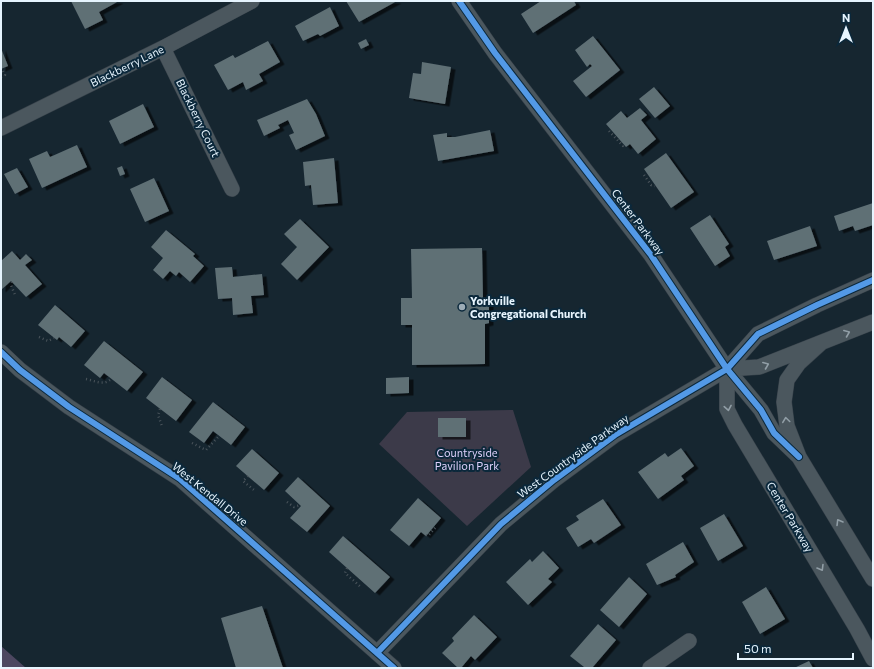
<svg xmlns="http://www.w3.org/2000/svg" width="874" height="669" font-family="Commissioner,sans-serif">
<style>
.green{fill:#3c3a49}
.forest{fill:#4c4760}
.building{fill:#5f6f75;filter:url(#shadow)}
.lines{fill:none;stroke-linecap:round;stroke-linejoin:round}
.minor-casing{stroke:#364049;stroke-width:16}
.path{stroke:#4b555c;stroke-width:2.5;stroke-dasharray:1 3;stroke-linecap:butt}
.minor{stroke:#4b575e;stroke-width:15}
.cycleway-casing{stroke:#0b283b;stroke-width:8}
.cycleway{stroke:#5399e6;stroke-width:6}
.oneway{stroke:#919ea6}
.poi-dot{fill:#9dacb6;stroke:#0b283b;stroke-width:1.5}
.labels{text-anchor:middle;stroke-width:4;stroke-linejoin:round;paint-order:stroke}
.street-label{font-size:11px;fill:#e6f4fe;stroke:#0b283b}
.poi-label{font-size:11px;font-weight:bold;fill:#e6f4fe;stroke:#0b283b;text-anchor:start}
.park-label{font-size:11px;fill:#dfd1fc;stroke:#0b283b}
</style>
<defs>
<filter id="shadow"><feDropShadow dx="4.5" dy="2.5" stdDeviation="0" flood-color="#0009"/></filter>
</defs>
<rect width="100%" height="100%" fill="#162630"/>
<path class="green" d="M513,410l18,57 -64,59 -88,-82 28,-32z"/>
<path class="forest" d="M1,646l25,22h-25z"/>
<path class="building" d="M71,1h48l-20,11 4,8 -18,9z
M346,1h51l-38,21z
M541,1h33l2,4 -43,28 -12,-19z
M330,7l9,19 -19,10 -2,-2 -15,7 -8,-15z
M593,36l27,34 -34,27 -13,-16 19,-15 -2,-2 -3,3 -12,-17z
M366,39l3,6 -8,4 -3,-6z
M268,41l12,21 -21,12 4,7 -17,9 -3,-8 -15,8 -14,-25 19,-10 2,3z
M1,48l7,18 -7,3z
M422,62l29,5 -6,37 -36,-6 4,-25 8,1z
M654,87l16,19 -15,12 -16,-19z
M307,99l9,15 9,22 -29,14 -7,-15 5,-2 -6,-13 -10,5 2,3 -16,8 -7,-16z
M143,104l11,23 -34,17 -11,-23z
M640,108l7,7 -6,5 15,19 -18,15 -8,-10 -4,3 -20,-23 15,-13 6,7z
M490,130l4,21 -56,10 -5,-26 14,-2v4h8z
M77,145l10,22 -45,21 -13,-29 18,-8 3,6z
M666,153l28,39 -23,16 -27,-39z
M334,158l4,45 -25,2 -2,-20 -6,1 -2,-24z
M122,166l3,8 -5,2 -3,-8z
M17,168l11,19 -13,7 -11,-20z
M154,178l15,33 -24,11 -15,-33z
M873,203v22l-18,6 -2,-5 -14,5 -5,-15z
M710,215l19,29 -4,3 5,9 -15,10 -25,-38z
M300,219l29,28 -32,33 -16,-16 16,-17 -13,-13z
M810,226l7,20 -43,14 -7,-19z
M166,230l29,24 -2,2 11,10 -14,16 -11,-10 -3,4 -6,-5 -7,8 -10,-9 10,-12 -12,-11z
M482,248l1,51h6v24l-4,1v40l-73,1v-40h-11v-27h11l-1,-49z
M12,251l8,9 6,-6 6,6 -7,5 17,19 -16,13 -15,-16 -10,9v-29z
M232,267l1,10 29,-3 2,21 -13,1 2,17 -20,2 -1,-17 -14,1 -3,-31z
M55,305l30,26 -14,16 -12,-10 -2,3 -19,-15z
M104,341l39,31 -16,19 -23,-18 -4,5 -16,-13z
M162,377l30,23 -16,21 -30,-23z
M409,377v16l-23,1v-16z
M213,402l32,25 -14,18 -18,-14 -9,12 -15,-11z
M438,418h28v19h-28z
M681,448l13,18 -13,10 3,4 -26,19 -20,-27 27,-19 3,4z
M252,449l27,24 -15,17 -28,-24z
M298,477l32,29 -23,26 -17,-14 11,-12 -16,-15z
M418,498l23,20 -15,18 -5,-4 -12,14 -19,-16z
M603,499l18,26 -27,18 -3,-4 -13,8 -12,-19 13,-8 -3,-4z
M724,514l19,32 -25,15 -18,-33z
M343,536l47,41 -15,16 -46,-41z
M683,542l11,20 -19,13 1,2 -19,8 -11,-21z
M543,551l16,17 -11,11 4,3 -24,23 -22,-23 24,-23 2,3z
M629,577l18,17 -28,33 -19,-17z
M766,587l19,32 -25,15 -18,-32z
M262,606l21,62h-47l-15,-50z
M474,615l23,22 -22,23 -4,-4 -10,12h-3l-16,-15 12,-12 -2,-3z
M598,624l18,16 -24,28h-10l2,-1 -14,-11z
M809,661l4,7h-19z"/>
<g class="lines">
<defs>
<path id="minor" d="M459,1l36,52 156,202 76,114 34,41 13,23 25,24
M163,48l69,141
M1,128l162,-80 89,-47
M821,343l-22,20 -12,17 -3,22 3,24 12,31 74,122
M1,352l19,18 49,37 111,72 214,189
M727,369v40l8,16 122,204 16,30
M727,369l32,-2 114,-45
M377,653l124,-129 53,-44 61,-45 112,-66 31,-35 59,-29 56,-25
M650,668l39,-27"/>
</defs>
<use href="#minor" class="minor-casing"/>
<path class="path" d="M1,77l4,-2 -3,-6
M609,131l14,15 2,-1
M644,175l7,10 4,1
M12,282l-1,3 4,10
M39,337l9,4 6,-3
M86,379c9,2 18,7 25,0
M160,409l-2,6 4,11
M192,443l14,7 13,-14
M248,476l-5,5 11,9
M287,502l7,5 7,-2
M426,535l2,1 8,-9
M347,568l-2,5 17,15"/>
<use href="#minor" class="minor"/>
<defs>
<path id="cycleway" d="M459,1l36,52 156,202 76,114 34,41 13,23 25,24
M1,352l19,18 49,37 111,72 214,189
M377,653l124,-129 53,-44 61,-45 112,-66 31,-35 59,-29 56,-25"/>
</defs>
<use href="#cycleway" class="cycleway-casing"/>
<use href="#cycleway" class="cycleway"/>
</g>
<defs><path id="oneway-chevron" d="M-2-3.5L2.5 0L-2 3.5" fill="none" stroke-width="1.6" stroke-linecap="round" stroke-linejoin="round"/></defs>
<g class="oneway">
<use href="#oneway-chevron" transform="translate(847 333) rotate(-22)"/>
<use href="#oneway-chevron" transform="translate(766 365) rotate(-22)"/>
<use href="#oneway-chevron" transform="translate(728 408) rotate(80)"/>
<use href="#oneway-chevron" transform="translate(786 420) rotate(-98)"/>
<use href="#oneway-chevron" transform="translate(839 522) rotate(-121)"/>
<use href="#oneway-chevron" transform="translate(821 568) rotate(59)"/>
</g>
<circle class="poi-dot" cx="462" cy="307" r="4"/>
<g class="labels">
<g class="street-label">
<text transform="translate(127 66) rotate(-26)" y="4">Blackberry Lane</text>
<text transform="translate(198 118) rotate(64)" y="4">Blackberry Court</text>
<text transform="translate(638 222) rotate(53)" y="4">Center Parkway</text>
<text transform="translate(573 456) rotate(-36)" y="4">West Countryside Parkway</text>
<text transform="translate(210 494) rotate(39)" y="4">West Kendall Drive</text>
<text transform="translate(790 517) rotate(59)" y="4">Center Parkway</text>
</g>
<g class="poi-label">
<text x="470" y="305">Yorkville<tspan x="470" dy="13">Congregational Church</tspan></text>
</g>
<g class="park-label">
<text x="467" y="457">Countryside<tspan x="467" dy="13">Pavilion Park</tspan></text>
</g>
</g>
<rect width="874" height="669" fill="none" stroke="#e6f4fe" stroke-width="4"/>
<g transform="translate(846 28)" stroke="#0b283b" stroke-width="3" paint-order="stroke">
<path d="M0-3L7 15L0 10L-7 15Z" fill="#e6f4fe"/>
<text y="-6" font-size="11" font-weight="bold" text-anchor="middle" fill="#e6f4fe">N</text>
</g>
<path d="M738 653v6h115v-6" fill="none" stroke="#e6f4fe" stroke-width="2"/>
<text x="744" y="653" font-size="12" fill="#e6f4fe" stroke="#0b283b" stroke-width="3" paint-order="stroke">50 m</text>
</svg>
